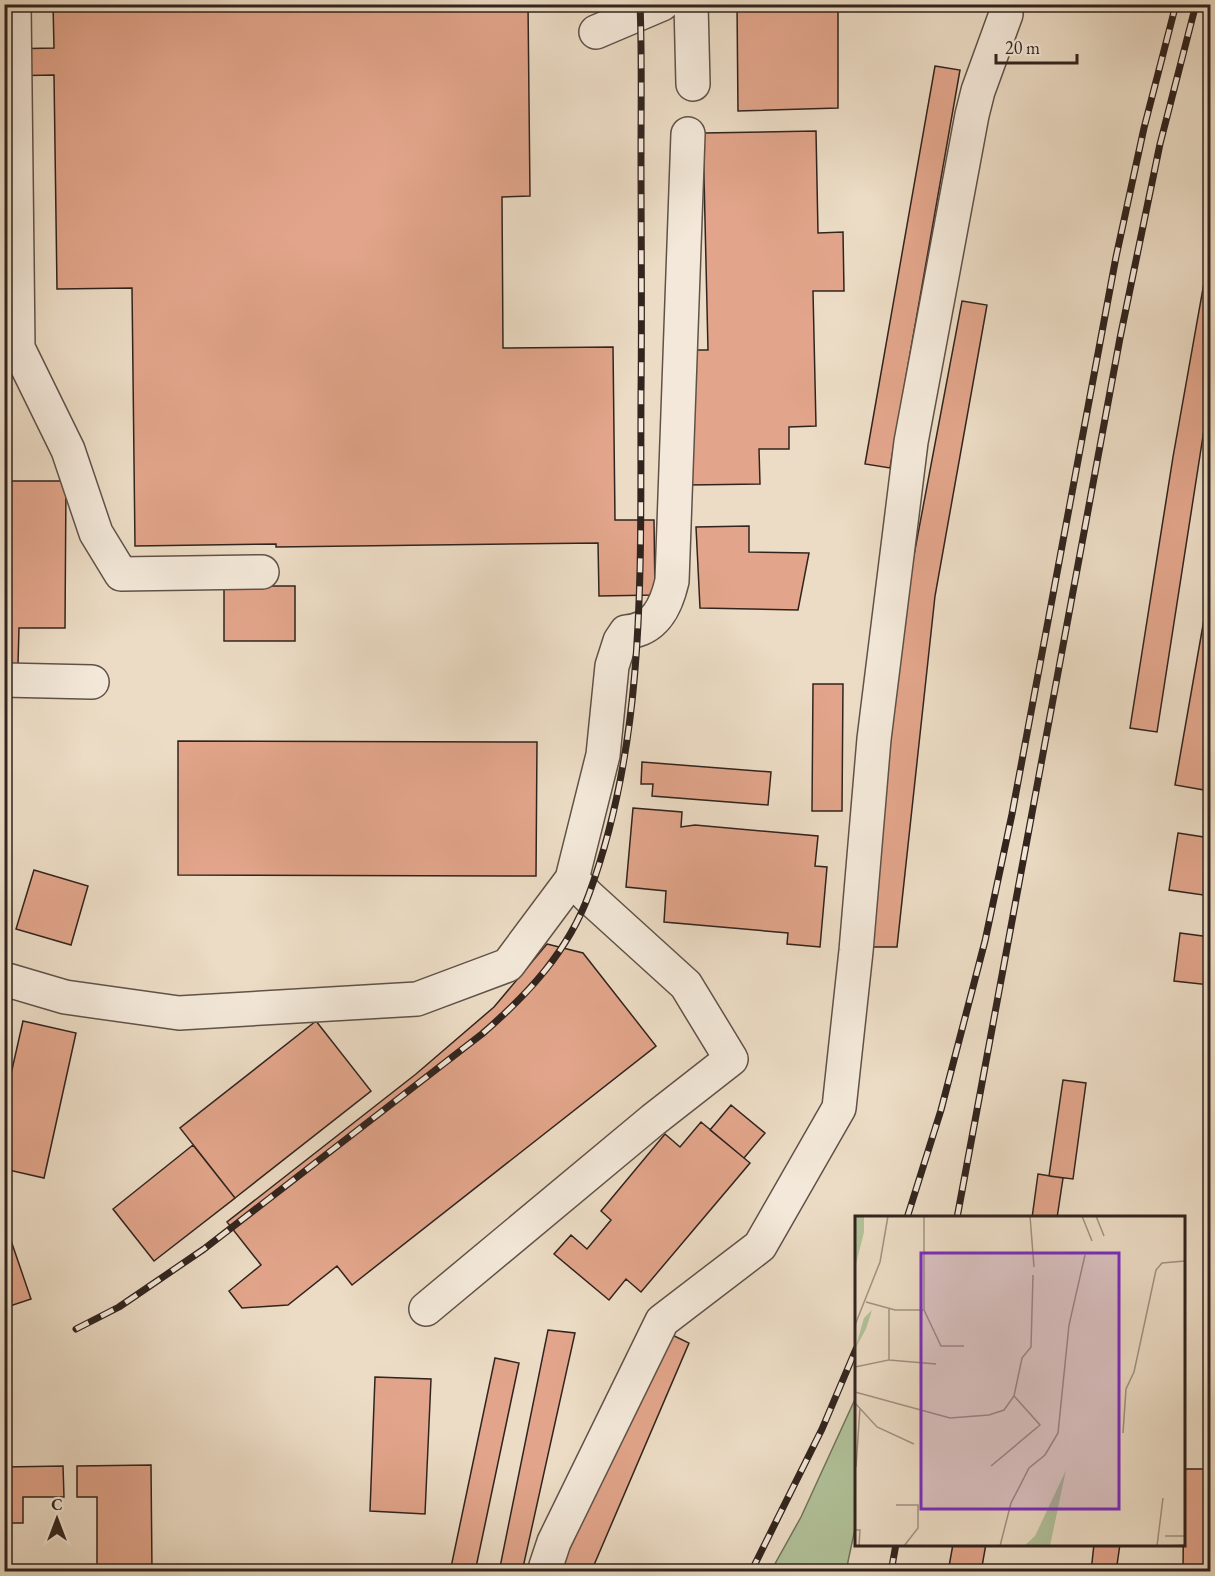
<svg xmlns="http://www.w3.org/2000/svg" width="1215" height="1576" font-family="'EB Garamond',serif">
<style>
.green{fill:#b1c29a;stroke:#71735c;stroke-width:1.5}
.building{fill:#e2a58b;stroke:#31241e;stroke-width:1.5}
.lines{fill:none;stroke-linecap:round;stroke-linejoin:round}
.minor-casing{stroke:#605248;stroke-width:36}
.minor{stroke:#f3e8d9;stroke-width:33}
.rail-casing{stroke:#31241e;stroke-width:7}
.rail{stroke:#f3e8d9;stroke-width:4.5;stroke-dasharray:14;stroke-linecap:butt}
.inset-road{fill:none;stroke:#a19282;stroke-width:1.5}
.view{fill:#7b2cbf;fill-opacity:0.15;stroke:#7b2cbf;stroke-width:3}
.inset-edge{fill:none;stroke:#31241e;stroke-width:3}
</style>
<rect width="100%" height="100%" fill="#ecdcc5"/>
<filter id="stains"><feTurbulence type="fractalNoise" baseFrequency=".00333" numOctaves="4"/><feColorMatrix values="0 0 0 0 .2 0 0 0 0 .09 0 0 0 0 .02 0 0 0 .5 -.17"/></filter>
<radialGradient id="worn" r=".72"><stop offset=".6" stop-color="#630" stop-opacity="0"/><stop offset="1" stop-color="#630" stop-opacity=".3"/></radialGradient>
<path class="green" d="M856,1397v127l-10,47h-75l30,-54z"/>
<path class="building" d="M53,4h475l2,192 -28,1 1,151 110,-1 2,173h39l1,75 -56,1 -1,-53 -322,4v-3l-141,2 -3,-258 -75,1 -3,-214 -50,1v-27l50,-1z
M737,4h101v104l-100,3z
M935,66l25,4 -70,398 -25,-4z
M816,131l2,102 25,-1 1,59h-31l3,135 -27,1v22h-30l1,35 -71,1 -3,-135h22l-5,-217z
M1210,249v142l-53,341 -27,-4 43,-271z
M962,301l25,4 -52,291 -38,351h-29l39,-355z
M4,481h62l-1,147h-46l-1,37 -14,-1z
M749,526v26l60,1 -11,57 -98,-2 -4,-81z
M1210,585v206l-35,-6z
M224,586h71v55h-71z
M813,684h30l-1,127h-30z
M178,741l359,1 -1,134 -358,-1z
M642,762l129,10 -3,33 -116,-9 1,-12h-12z
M633,808l49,4 -1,15 14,-2 123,11 -3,30 12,1 -7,80 -33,-3 1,-11 -124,-11 2,-31 -40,-4z
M1178,833l32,5v58l-41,-6z
M34,870l54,16 -17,59 -55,-16z
M1180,933l30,4v48l-36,-4z
M547,944l36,9 73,93 -304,239 -15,-19 -49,39 -46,3 -13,-17 32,-26 -34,-43 189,-148 78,-67z
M23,1021l53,12 -32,145 -40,-9v-64z
M316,1021l55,70 -136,107 -55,-70z
M1063,1080l23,3 -13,96 -24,-3z
M731,1105l34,28 -21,25 -34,-28z
M701,1122l49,41 -109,129 -15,-13 -17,21 -55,-46 17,-19 16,14 24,-29 -10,-9 64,-77 15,13z
M193,1145l42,53 -81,63 -41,-52z
M1038,1174l25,4 -6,40h-25z
M4,1229h3l24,70 -27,9z
M548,1330l27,3 -53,239h-23z
M666,1332l23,11 -98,229h-32z
M495,1358l24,5 -44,209h-25z
M375,1377l56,2 -6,135 -55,-3z
M151,1465l1,107h-55v-75h-20v-31z
M63,1466l1,31h-41v26h-19v-56z
M1184,1469h26v103h-27z
M953,1544h33l-5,28h-33z
M1094,1544h26l-4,28h-25z"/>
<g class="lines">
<defs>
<path id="minor" d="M691,4l2,80
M596,32l66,-28
M18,348l50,102 28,83 25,41 141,-2
M4,349l14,-1 -4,-344
M4,680l88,2
M4,979l61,18 114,16 238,-14 91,-34 64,-86 31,-124 9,-89 8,-25 6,-9c29,-2 40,-25 46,-51l16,-447
M426,1309l227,-189 78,-61 -45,-74 -98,-89 -16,-17
M544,1572l10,-30 108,-221 98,-75 79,-138 17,-157 18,-212 37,-297 61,-327 6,-24 28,-77"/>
</defs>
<use href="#minor" class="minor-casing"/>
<use href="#minor" class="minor"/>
<defs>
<path id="rail" d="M907,1218l34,-108 44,-169 27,-127 104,-557 28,-129 32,-124
M957,1218l163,-880 40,-194 36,-140
M76,1329l43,-22 85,-58 278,-215c45,-39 86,-82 107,-140 59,-160 51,-333 52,-501 1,-81 0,-162 0,-243 0,-48 1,-97 -1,-146
M751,1572l71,-143 34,-80
M891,1572l5,-28"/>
</defs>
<use href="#rail" class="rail-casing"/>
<use href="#rail" class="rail"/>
</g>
<g transform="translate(855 1216)">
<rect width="330" height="330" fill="#ecdcc5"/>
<path d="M0,0h9v16l-9,36zM17,94l-6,19 -11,20 9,-31zM211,254l-16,76h-26l11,-10z" fill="#b1c29a"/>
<path class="inset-road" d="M175,0l4,51M227,0l10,25M241,0l8,20M11,86l29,8h29v-94M69,94l17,36h23M0,109l25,-63 8,-46M34,144l47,4M0,151l34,-7v-51M0,176l95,26 39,-3 15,-5 10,-14 8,-38 9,-11 2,-72M0,187l22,24 37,17M268,217l3,-44 8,-17 22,-102 6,-7 23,-2M136,250l49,-41 -26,-29M1,251l4,-59M41,289h22v23l-14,18M0,314h5l-1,16M310,320h20M145,330l11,-43 18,-35 16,-13 13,-22 11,-108 16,-70M302,330l6,-48M311,330l19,-1"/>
<path class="view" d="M66,37h198v256h-198z"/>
<rect width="330" height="330" class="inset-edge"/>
</g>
<rect width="1215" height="1576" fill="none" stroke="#ecdcc5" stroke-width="24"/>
<rect x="6" y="6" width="1203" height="1564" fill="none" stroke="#31241e" stroke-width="3"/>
<rect x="12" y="12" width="1191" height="1552" fill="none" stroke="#31241e" stroke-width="1.5"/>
<g transform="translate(57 1519)" stroke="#f3e8d9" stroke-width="4.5" paint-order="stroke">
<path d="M0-4.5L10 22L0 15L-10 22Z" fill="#31241e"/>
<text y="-9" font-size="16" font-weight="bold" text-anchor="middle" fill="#31241e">С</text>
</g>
<path d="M996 54v9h81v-9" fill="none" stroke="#31241e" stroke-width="3"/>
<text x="1005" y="54" font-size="18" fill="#31241e" stroke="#f3e8d9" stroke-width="4.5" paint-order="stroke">20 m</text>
<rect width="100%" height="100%" filter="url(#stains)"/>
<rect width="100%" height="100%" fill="url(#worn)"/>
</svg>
